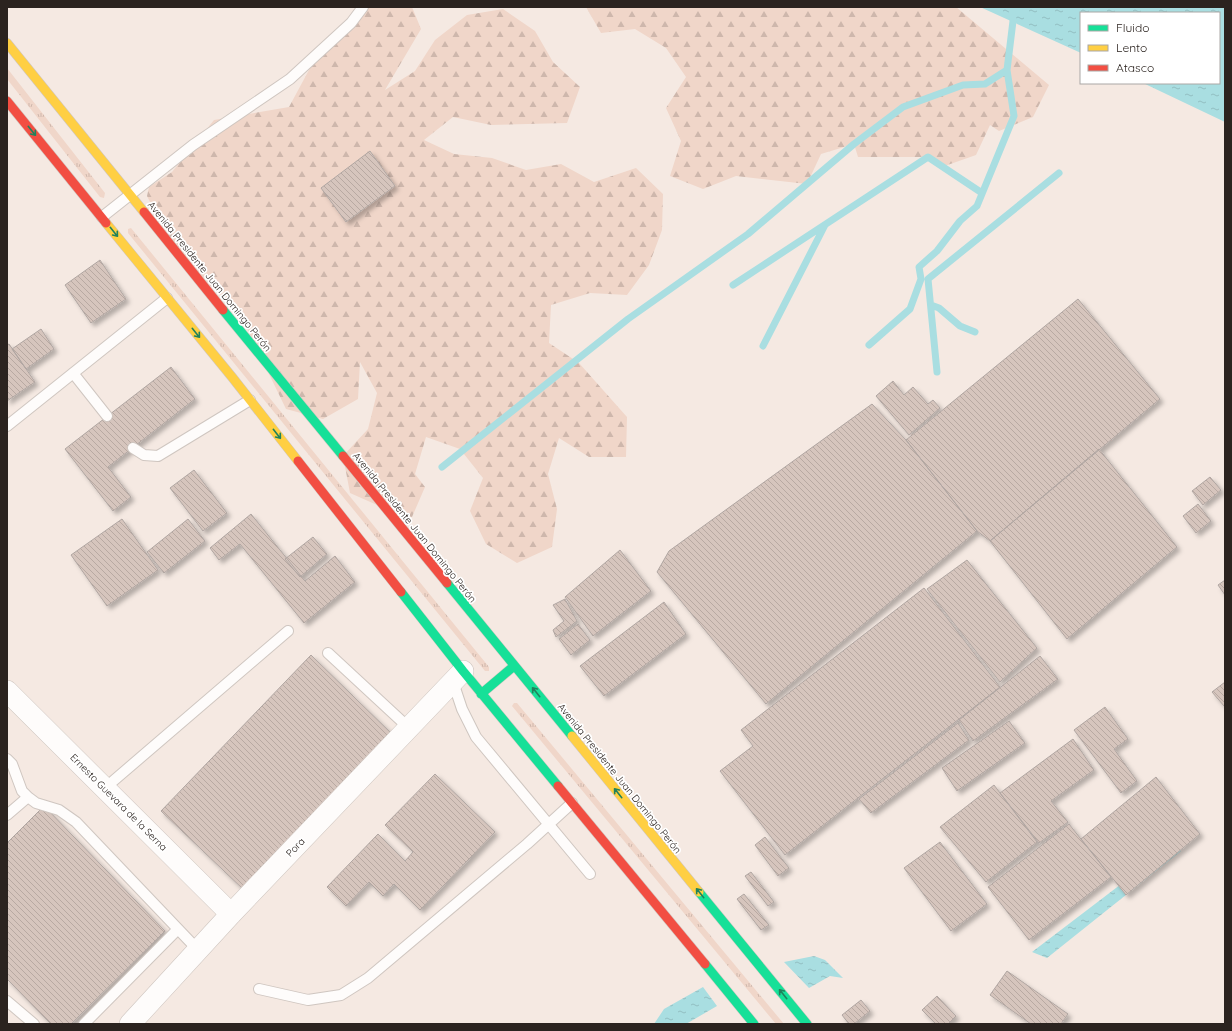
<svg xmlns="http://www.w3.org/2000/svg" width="1232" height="1031" font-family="Quicksand,sans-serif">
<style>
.grass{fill:url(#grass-tufts)}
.forest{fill:url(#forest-firs)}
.water{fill:url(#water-ripples)}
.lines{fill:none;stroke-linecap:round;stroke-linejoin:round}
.stream{stroke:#a9dee1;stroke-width:7}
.building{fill:url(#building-back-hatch);stroke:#b0a6a2;filter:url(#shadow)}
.lane-casing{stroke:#cfc6c0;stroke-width:12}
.street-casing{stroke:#cfc6c0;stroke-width:22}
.fast-casing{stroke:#cfc6c0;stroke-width:10}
.slow-casing{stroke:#cfc6c0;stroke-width:10}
.jam-casing{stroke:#cfc6c0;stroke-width:10}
.lane{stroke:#fefcfb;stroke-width:10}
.street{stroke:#fefcfb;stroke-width:21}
.fast{stroke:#16e098;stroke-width:9}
.slow{stroke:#ffcf43;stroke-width:9}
.jam{stroke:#f24e42;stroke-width:9}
.oneway{stroke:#20825c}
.labels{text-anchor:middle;stroke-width:3.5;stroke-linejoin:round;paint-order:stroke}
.street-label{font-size:10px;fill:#2b231f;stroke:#fff}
</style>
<defs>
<pattern id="grass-tufts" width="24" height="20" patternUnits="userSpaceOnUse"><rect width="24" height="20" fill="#f0d6c9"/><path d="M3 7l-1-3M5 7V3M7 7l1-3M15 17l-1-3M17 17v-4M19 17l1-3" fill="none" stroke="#ceb7ac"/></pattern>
<pattern id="forest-firs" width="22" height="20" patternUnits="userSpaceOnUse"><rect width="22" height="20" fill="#f0d6c9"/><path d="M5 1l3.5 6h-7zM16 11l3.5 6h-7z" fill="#ceb7ac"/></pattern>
<pattern id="water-ripples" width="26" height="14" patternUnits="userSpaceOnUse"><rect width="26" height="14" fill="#a9dee1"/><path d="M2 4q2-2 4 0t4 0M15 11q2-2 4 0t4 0" fill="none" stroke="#92bec1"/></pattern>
<pattern id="building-back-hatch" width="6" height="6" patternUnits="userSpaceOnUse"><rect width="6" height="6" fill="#d6c5bd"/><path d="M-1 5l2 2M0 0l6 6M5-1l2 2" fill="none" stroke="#b8a9a2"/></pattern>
<filter id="shadow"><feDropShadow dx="3.5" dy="3.5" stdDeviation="2" flood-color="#0004"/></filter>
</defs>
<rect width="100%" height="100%" fill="#f5e9e2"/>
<path class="grass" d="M7,68l98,125 -1,5 -4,-1 -93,-118z
M131,228l358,439v4h-4l-357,-438v-4z
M514,703h3l267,321h-8l-264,-318z"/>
<path class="forest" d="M367,7h45l9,22 -36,61 30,-19 20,-31 32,-25 36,-6 32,22 18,31 27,25 -13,36 -76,2 -38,-8 -29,23 30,14 38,4 34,12 35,-6 33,18 42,-14 27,26 -1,36 -13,35 -22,30 -37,-2 -39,12 -2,38 30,20 48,54 -1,40h-37l-30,-19 -11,36 9,35 -5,38 -35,16 -31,-19 -16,-33 13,-33 -23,-29 -34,-12 -11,37 10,13 -13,30 -26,-8 -36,-16 -7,-37 25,-27 9,-36 -17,-31 -2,37 -35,20 -37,-10 -49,-101 -57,-46 -33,-66 2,-9 23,-15 42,-52 75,-13 34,-63z
M586,7h370l93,78 -16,32 -34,14 -9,-6 -14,30 -37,13 -11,-11h-70l-4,-13 -33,10 -14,30 -71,-8 -33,13 -33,-13 11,-35 -15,-33 20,-31 -20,-29 -31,-19 -34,4z"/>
<path class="water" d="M980,7h245v115l-82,-39h76v-70h-138v40z
M1175,843l6,8 -134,107 -15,-6z
M814,956l11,4 18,18 -13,-2 -21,12 -25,-26z
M703,987l14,19 -31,18h-32l10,-15z"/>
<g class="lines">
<path class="stream" d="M733,285l195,-128 54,36
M931,305l8,3 21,18 15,6
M869,345l41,-36 11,-30 -2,-12 18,-16 23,-30 17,-15 37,-90 -7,-46
M763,346l62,-121
M937,372l-9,-93 131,-106
M442,467l186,-148 120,-85 106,-90 49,-37 60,-22 22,-1 22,-14 6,-49 -1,-14"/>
</g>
<path class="building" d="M370,151l25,35 -49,36 -25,-34z
M100,260l26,39 -35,24 -26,-38z
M1078,299l82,100 -170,142 -13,-10 -71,-91z
M41,329l13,20 -28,20 -14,-20z
M9,344l26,38 -28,19v-56z
M171,367l24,32 -87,68 23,30 -18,14 -48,-62z
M893,381l11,14 9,-8 15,17 5,-4 7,8 -31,27 -33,-39z
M872,404l34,36 71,91 -211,173 -109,-132 12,-21z
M1099,449l78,98 -110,92 -77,-98z
M194,470l33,43 -24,18 -33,-43z
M1210,477l11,13 -18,15 -11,-14z
M1198,504l13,17 -15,12 -13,-17z
M251,514l54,67 30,-25 20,26 -51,41 -64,-79 -21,16 -9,-12z
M122,519l36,51 -51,36 -36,-51z
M188,519l17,22 -41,32 -17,-21z
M313,537l14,17 -27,23 -15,-18z
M620,550l31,41 -58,45 -28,-39z
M967,560l70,88 -37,34 -73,-93z
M1225,580v15l-7,-10z
M924,588l76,99 -215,168 -65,-84 33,-25 -12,-16z
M565,599l12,22 -21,16 -3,-7 11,-9 -11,-16z
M664,602l22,32 -82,62 -24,-30z
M578,624l12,16 -19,15 -12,-16z
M311,655l83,81 -149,155 -84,-80z
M1040,656l18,23 -85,62 -14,-21z
M1225,682v23l-1,1 -12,-14z
M1105,707l23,32 -14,10 23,32 -16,12 -47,-63z
M1009,721l16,22 -68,48 -15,-23z
M958,723l11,17 -98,73 -12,-14z
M1073,739l21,31 -43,31 17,21 -29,21 -39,-50z
M435,774l60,58 -75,78 -26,-26 -11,12 -14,-14 -23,24 -19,-19 51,-53 27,27 8,-9 -28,-27z
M1156,777l44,57 -74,61 -45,-56z
M994,785l43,57 -51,40 -46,-55z
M44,806l121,125 -94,93h-20l-44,-45v-136z
M1069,824l42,53 -82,63 -41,-53z
M765,837l24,31 -11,8 -23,-31z
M940,842l47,62 -36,27 -47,-63z
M751,872l23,30 -6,4 -23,-30z
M744,894l25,31 -8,5 -24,-31z
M1007,971l61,43 -7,10h-30l-41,-29z
M937,996l19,20 -8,8h-12l-14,-14z
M861,1000l9,11 -16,13h-5l-7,-9z"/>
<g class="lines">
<defs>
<path id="lane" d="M102,217l91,-72 97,-66 61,-56 12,-16
M73,373l34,43
M7,426l160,-128
M133,448l11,7 14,1 92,-56
M328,653l81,75
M453,682l9,27 14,28 114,137
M7,759l5,5 10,27 6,6 8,6 23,7 17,12 122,128
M105,788l183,-157
M7,815l21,-18
M259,989l49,11 33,-5 27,-17 159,-134 45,-41
M7,1001l27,23
M84,1024l94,-95"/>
<path id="street" d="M7,691l224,223
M130,1024l101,-110 232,-243"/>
<path id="fast" d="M223,310l120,146
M447,583l125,153
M401,592l62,79 95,115
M481,694l33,-28
M699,892l108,132
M705,964l49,60"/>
<path id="slow" d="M7,43l137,169
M106,223l126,154 66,84
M572,736l127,156"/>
<path id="jam" d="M7,101l99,122
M144,212l79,98
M343,456l104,127
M298,461l103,131
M558,786l147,178"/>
</defs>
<use href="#lane" class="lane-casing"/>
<use href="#street" class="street-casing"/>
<use href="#fast" class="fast-casing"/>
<use href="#slow" class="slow-casing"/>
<use href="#jam" class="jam-casing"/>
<use href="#lane" class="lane"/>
<use href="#street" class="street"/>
<use href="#fast" class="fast"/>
<use href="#slow" class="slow"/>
<use href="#jam" class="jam"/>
</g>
<defs><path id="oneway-shaft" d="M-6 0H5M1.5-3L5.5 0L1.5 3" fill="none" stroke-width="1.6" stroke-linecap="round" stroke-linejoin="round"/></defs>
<g class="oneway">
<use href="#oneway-shaft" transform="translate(32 131) rotate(51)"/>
<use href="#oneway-shaft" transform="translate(114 232) rotate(51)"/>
<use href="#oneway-shaft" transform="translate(196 333) rotate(51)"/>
<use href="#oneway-shaft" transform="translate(277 434) rotate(52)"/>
<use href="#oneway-shaft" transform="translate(536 692) rotate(-129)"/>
<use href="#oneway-shaft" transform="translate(618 793) rotate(-129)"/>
<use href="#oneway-shaft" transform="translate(700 893) rotate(-129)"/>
<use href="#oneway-shaft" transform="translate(783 994) rotate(-129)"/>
</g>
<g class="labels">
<g class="street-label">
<text transform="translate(210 276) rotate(51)" y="4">Avenida Presidente Juan Domingo Perón</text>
<text transform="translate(415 527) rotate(51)" y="4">Avenida Presidente Juan Domingo Perón</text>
<text transform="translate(620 778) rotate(51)" y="4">Avenida Presidente Juan Domingo Perón</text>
<text transform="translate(119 802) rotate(45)" y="4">Ernesto Guevara de la Serna</text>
<text transform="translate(295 847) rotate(-46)" y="4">Pora</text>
</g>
</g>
<rect width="1232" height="1031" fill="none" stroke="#2b231f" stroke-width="16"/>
<rect x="1080" y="12" width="140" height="72" fill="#ffffff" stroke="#aaa7a5"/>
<rect x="1088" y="25" width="20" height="6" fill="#16e098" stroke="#aaa7a5"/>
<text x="1116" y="32" font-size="12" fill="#2b231f">Fluido</text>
<rect x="1088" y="45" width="20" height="6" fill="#ffcf43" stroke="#aaa7a5"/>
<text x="1116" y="52" font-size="12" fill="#2b231f">Lento</text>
<rect x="1088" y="65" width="20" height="6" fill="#f24e42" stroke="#aaa7a5"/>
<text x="1116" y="72" font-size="12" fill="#2b231f">Atasco</text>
</svg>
